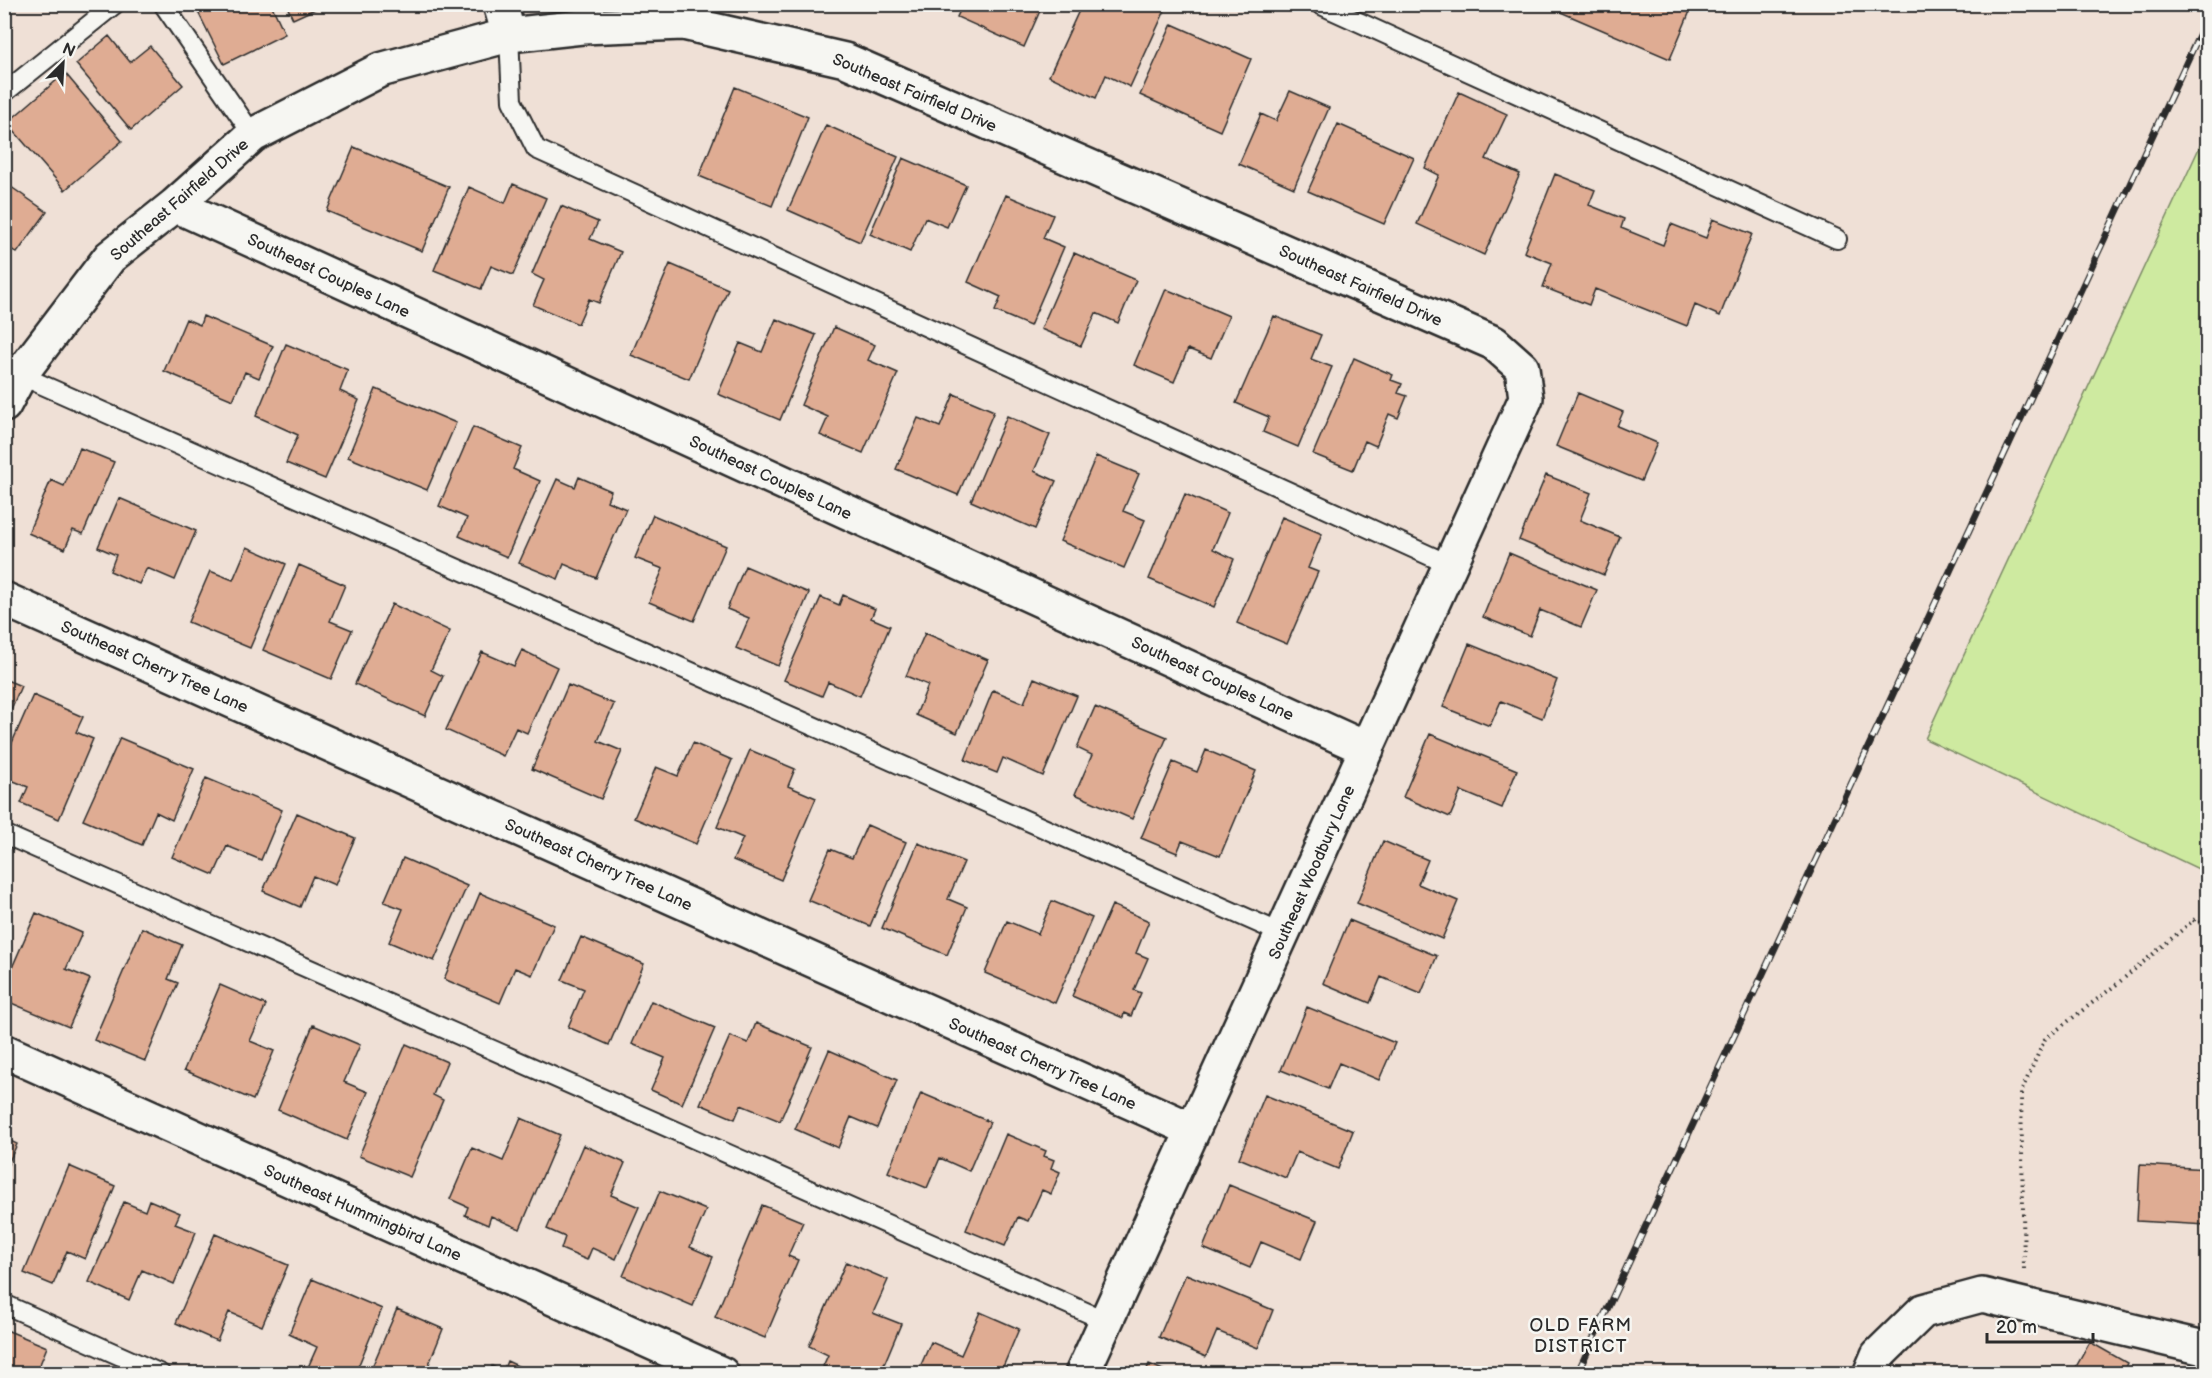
<svg xmlns="http://www.w3.org/2000/svg" width="2212" height="1378" font-family="'Balsamiq Sans',sans-serif">
<style>
.green{fill:#ceeaa0;stroke:#7c8a66;stroke-width:1.5}
.building{fill:#dfac93;stroke:#2b2b2b;stroke-width:1.5}
.lines{fill:none;stroke-linecap:round;stroke-linejoin:round}
.lane-casing{stroke:#2b2b2b;stroke-width:22}
.street-casing{stroke:#2b2b2b;stroke-width:38}
.path{stroke:#2b2b2b;stroke-width:4;stroke-dasharray:1.5 4.5;stroke-linecap:butt}
.lane{stroke:#f6f6f2;stroke-width:18}
.street{stroke:#f6f6f2;stroke-width:33}
.rail-casing{stroke:#2b2b2b;stroke-width:7}
.rail{stroke:#f6f6f2;stroke-width:4.5;stroke-dasharray:14;stroke-linecap:butt}
.labels{text-anchor:middle;stroke-width:5;stroke-linejoin:round;paint-order:stroke}
.street-label{font-size:16px;fill:#2b2b2b;stroke:#f6f6f2}
.neighbourhood-label{font-size:18px;letter-spacing:1.5px;fill:#2b2b2b;stroke:#f6f6f2}
</style>
<rect width="100%" height="100%" fill="#efe0d6"/>
<filter id="ink" filterUnits="userSpaceOnUse"><feTurbulence type="fractalNoise" baseFrequency=".0167" numOctaves="2"/><feDisplacementMap in="SourceGraphic" scale="12" xChannelSelector="R" yChannelSelector="G"/><feConvolveMatrix kernelMatrix="1 2 1 2 8 2 1 2 1" color-interpolation-filters="sRGB"/></filter>
<g filter="url(#ink)">
<path class="green" d="M2207,131l1,742h-1l-282,-134z"/>
<path class="building" d="M194,4h77l14,30 -61,30z
M286,4h40l-33,15z
M963,4h80l-19,43 -67,-30z
M1082,4h30l7,4 2,-4h38l7,4 -36,79 -24,-12 -10,23 -47,-22z
M1542,4h151l-23,55z
M1172,24l79,35 -31,72 -80,-36z
M109,36l21,26 20,-16 33,39 -52,45 -55,-66z
M65,73l57,68 -57,49 -58,-67z
M735,87l73,30 -36,89 -73,-30z
M1290,91l39,17 -35,80 -55,-24 22,-50 15,7z
M1459,92l48,22 -21,45 34,15 -36,81 -67,-31 22,-49 -14,-7z
M1338,124l76,34 -30,66 -76,-33z
M826,125l72,32 -38,85 -72,-32z
M354,147l95,40 -27,64 -95,-40z
M903,158l63,27 -19,42 -22,-9 -15,34 -40,-18z
M1555,174l40,16 -6,15 35,14 -3,9 42,17 8,-21 35,14 7,-19 39,15 -32,82 -25,-11 -8,21 -92,-37 -6,16 -46,-18 9,-24 -28,-11z
M4,182l43,30 -30,41 -13,-9z
M513,184l33,14 -33,77 -22,-9 -10,23 -47,-19 35,-83 36,16z
M1006,195l47,20 -10,23 21,9 -34,79 -35,-15 6,-14 -33,-15z
M561,206l37,16 -8,17 31,13 -22,51 -10,-4 -11,25 -45,-19 11,-25 -12,-6z
M1074,253l62,27 -18,43 -22,-10 -15,33 -40,-17z
M670,264l58,25 -39,90 -58,-24z
M1166,289l63,27 -18,42 -23,-9 -14,33 -40,-17z
M203,316l70,30 -14,32 -14,-6 -12,28 -69,-29 22,-52 14,6z
M1274,316l47,19 -10,24 21,8 -34,80 -35,-15 6,-15 -33,-14z
M776,319l40,16 -36,85 -62,-26 22,-51 22,9z
M834,327l41,18 -7,15 30,13 -35,80 -43,-18 8,-18 -27,-12z
M286,344l62,26 -8,21 19,9 -34,79 -39,-16 12,-28 -42,-19z
M1354,358l39,17 -2,5 11,4 -4,9 9,3 -9,22 -9,-4 -13,32 -11,-5 -12,29 -40,-16z
M376,389l80,34 -29,67 -79,-33z
M1578,393l45,19 -6,14 40,17 -16,38 -85,-35z
M954,394l40,17 -36,84 -62,-26 22,-51 22,9z
M1007,416l43,19 -16,36 22,10 -21,48 -64,-28z
M473,427l49,21 -9,21 27,12 -33,76 -48,-21 8,-18 -28,-12z
M80,448l34,14 -31,72 -10,-4 -8,19 -37,-16 23,-53 13,6z
M1096,456l43,18 -16,37 22,9 -21,48 -64,-27z
M1546,475l45,18 -11,27 40,17 -16,38 -85,-35z
M579,477l32,14 -4,10 19,8 -30,69 -32,-14 -6,15 -39,-16 38,-84 18,8z
M1185,494l43,19 -15,36 21,10 -20,48 -65,-28z
M119,498l77,33 -21,49 -28,-12 -8,16 -29,-13 6,-16 -18,-8z
M653,515l73,31 -32,75 -45,-19 14,-33 -28,-11z
M1282,517l40,17 -14,34 10,4 -31,72 -50,-21z
M247,547l39,17 -36,84 -62,-26 22,-51 23,9z
M1509,553l88,37 -16,37 -41,-17 -10,26 -47,-19z
M299,565l46,20 -15,36 22,9 -21,49 -68,-29z
M745,566l64,27 -31,73 -42,-18 13,-30 -22,-9z
M843,595l32,14 -4,9 19,8 -30,70 -32,-14 -6,14 -38,-16 37,-83 18,8z
M392,604l58,27 -19,39 12,6 -18,40 -70,-32z
M925,633l63,27 -31,73 -41,-18 12,-30 -22,-9z
M1469,644l88,36 -15,38 -41,-17 -11,25 -47,-19z
M522,650l35,17 -30,66 -11,-5 -13,28 -57,-26 36,-78 32,14z
M1034,678l43,18 -34,80 -40,-18 -6,15 -32,-13 28,-70 31,13z
M4,679l17,7 -17,40z
M568,685l46,19 -16,37 24,10 -21,48 -69,-30z
M33,695l50,22 -7,15 17,7 -34,80 -38,-16 7,-16 -24,-10v-16z
M1095,707l72,30 -35,82 -57,-25 17,-39 -15,-7z
M1430,734l87,36 -15,38 -41,-17 -11,26 -47,-20z
M120,738l74,31 -22,51 -16,-8 -14,33 -59,-25z
M693,743l39,17 -36,84 -62,-26 22,-51 22,9z
M750,750l45,19 -7,17 28,12 -35,82 -48,-20 10,-22 -26,-11z
M1206,750l50,21 -36,85 -38,-15 -5,12 -36,-15 32,-76 24,10z
M206,778l76,32 -21,50 -34,-14 -13,29 -42,-18z
M297,813l58,25 -20,47 -22,-9 -13,31 -37,-16z
M867,825l39,17 -36,84 -62,-26 22,-51 22,9z
M1383,841l45,19 -10,24 40,17 -16,38 -85,-36z
M918,843l46,19 -16,37 19,8 -20,48 -65,-27z
M403,858l64,28 -33,75 -45,-19 14,-33 -19,-7z
M480,893l74,32 -22,50 -17,-7 -15,35 -56,-24z
M1052,901l40,17 -37,85 -70,-30 22,-52 31,13z
M1112,905l37,16 -13,32 12,5 -14,32 7,3 -10,23 -7,-3 -1,5 -51,-22z
M36,913l46,20 -16,36 24,10 -21,48 -65,-27v-14z
M1349,920l88,36 -16,38 -40,-17 -11,26 -47,-20z
M142,928l40,17 -14,34 10,4 -33,78 -51,-21z
M581,937l63,27 -35,81 -41,-18 16,-38 -22,-9z
M220,985l46,20 -16,36 24,10 -21,49 -69,-30z
M651,1001l64,27 -33,76 -31,-14 14,-32 -33,-14z
M1307,1007l88,36 -16,37 -40,-17 -11,26 -47,-19z
M756,1023l56,24 -32,74 -39,-16 -6,14 -35,-15 30,-68 18,7z
M313,1025l47,20 -16,37 24,10 -21,48 -69,-30z
M406,1044l41,18 -14,33 10,5 -33,77 -51,-21z
M829,1050l68,30 -20,48 -26,-11 -13,31 -43,-19z
M921,1093l69,29 -21,49 -29,-13 -13,30 -39,-16z
M1265,1095l88,36 -15,38 -41,-17 -11,26 -47,-20z
M521,1118l39,17 -40,94 -29,-13 -3,9 -23,-10 3,-8 -18,-8 22,-51 31,13z
M1006,1134l40,17 -2,5 10,4 -3,8 9,4 -9,22 -9,-4 -14,31 -10,-4 -13,29 -39,-16z
M4,1138l13,6 -13,29z
M583,1145l42,18 -14,32 28,12 -23,52 -24,-11 -5,12 -26,-11 4,-12 -18,-8z
M2140,1165l68,4 -1,56 -70,-4z
M69,1166l46,20 -30,73 -18,-8 -14,34 -29,-12z
M1229,1185l88,36 -16,38 -40,-17 -11,26 -47,-20z
M660,1191l46,19 -16,37 23,10 -20,49 -70,-30z
M149,1200l31,13 -5,11 21,8 -22,52 -32,-14 -13,30 -40,-18 35,-80 21,9z
M762,1205l41,17 -15,34 10,4 -33,78 -50,-21z
M215,1234l73,31 -26,61 -33,-14 -12,29 -41,-18z
M846,1262l42,18 -15,33 28,11 -21,50h-7l-19,-8 -3,8h-10l-18,-8 5,-11 -19,-9z
M1186,1274l87,36 -15,38 -41,-17 -11,26 -47,-20z
M312,1279l70,30 -27,65h-50l12,-27 -28,-13z
M397,1309l46,20 -18,45h-56z
M980,1312l39,17 -19,45h-83l14,-32 30,13z
M4,1329l43,18 -11,27h-32z
M2090,1342l37,21 -5,11h-50z
M507,1361l28,13h-60l3,-6 11,5 3,-7 11,5z
M1149,1364l23,10h-27z"/>
<g class="lines">
<defs>
<path id="lane" d="M163,4l90,131
M1319,4l518,235
M509,35l3,66 24,48 914,416
M4,93l111,-89
M20,375l1263,559
M4,834l1102,487
M4,1304l157,70"/>
<path id="street" d="M500,4l9,31
M175,205l1192,544
M4,405l16,-30 90,-118 65,-52 78,-70 127,-65 129,-35 73,-8 101,-4 162,37 649,283 28,25 4,30 -444,976
M4,599l1189,531
M4,1051l718,323
M1870,1374l8,-19 45,-44 59,-16 226,54"/>
</defs>
<use href="#lane" class="lane-casing"/>
<use href="#street" class="street-casing"/>
<path class="path" d="M2193,920l15,6
M2024,1269l-3,-177 24,-53 72,-55 78,-65"/>
<use href="#lane" class="lane"/>
<use href="#street" class="street"/>
<defs>
<path id="rail" d="M1577,1374l631,-1358"/>
</defs>
<use href="#rail" class="rail-casing"/>
<use href="#rail" class="rail"/>
</g>
</g>
<g class="labels">
<g class="street-label">
<text transform="translate(915 92) rotate(23)" y="6">Southeast Fairfield Drive</text>
<text transform="translate(179 199) rotate(-41)" y="6">Southeast Fairfield Drive</text>
<text transform="translate(329 275) rotate(25)" y="6">Southeast Couples Lane</text>
<text transform="translate(1361 285) rotate(24)" y="6">Southeast Fairfield Drive</text>
<text transform="translate(771 477) rotate(25)" y="6">Southeast Couples Lane</text>
<text transform="translate(155 666) rotate(24)" y="6">Southeast Cherry Tree Lane</text>
<text transform="translate(1213 678) rotate(25)" y="6">Southeast Couples Lane</text>
<text transform="translate(599 864) rotate(24)" y="6">Southeast Cherry Tree Lane</text>
<text transform="translate(1311 872) rotate(-66)" y="6">Southeast Woodbury Lane</text>
<text transform="translate(1043 1063) rotate(24)" y="6">Southeast Cherry Tree Lane</text>
<text transform="translate(363 1212) rotate(24)" y="6">Southeast Hummingbird Lane</text>
</g>
<g class="neighbourhood-label">
<text x="1581" y="1331">OLD FARM<tspan x="1581" dy="21">DISTRICT</tspan></text>
</g>
</g>
<rect width="2212" height="1378" fill="none" stroke="#f6f6f2" stroke-width="24"/>
<rect x="12" y="12" width="2188" height="1354" fill="none" stroke="#2b2b2b" stroke-width="2" filter="url(#ink)"/>
<g transform="translate(63 63) rotate(24)" stroke="#f6f6f2" stroke-width="4.5" paint-order="stroke">
<path d="M0-4.5L10 22L0 15L-10 22Z" fill="#2b2b2b"/>
<text y="-9" font-size="16" font-weight="bold" text-anchor="middle" fill="#2b2b2b">N</text>
</g>
<path d="M1987 1333v9h106v-9" fill="none" stroke="#2b2b2b" stroke-width="3"/>
<text x="1996" y="1333" font-size="18" fill="#2b2b2b" stroke="#f6f6f2" stroke-width="4.5" paint-order="stroke">20 m</text>
</svg>
